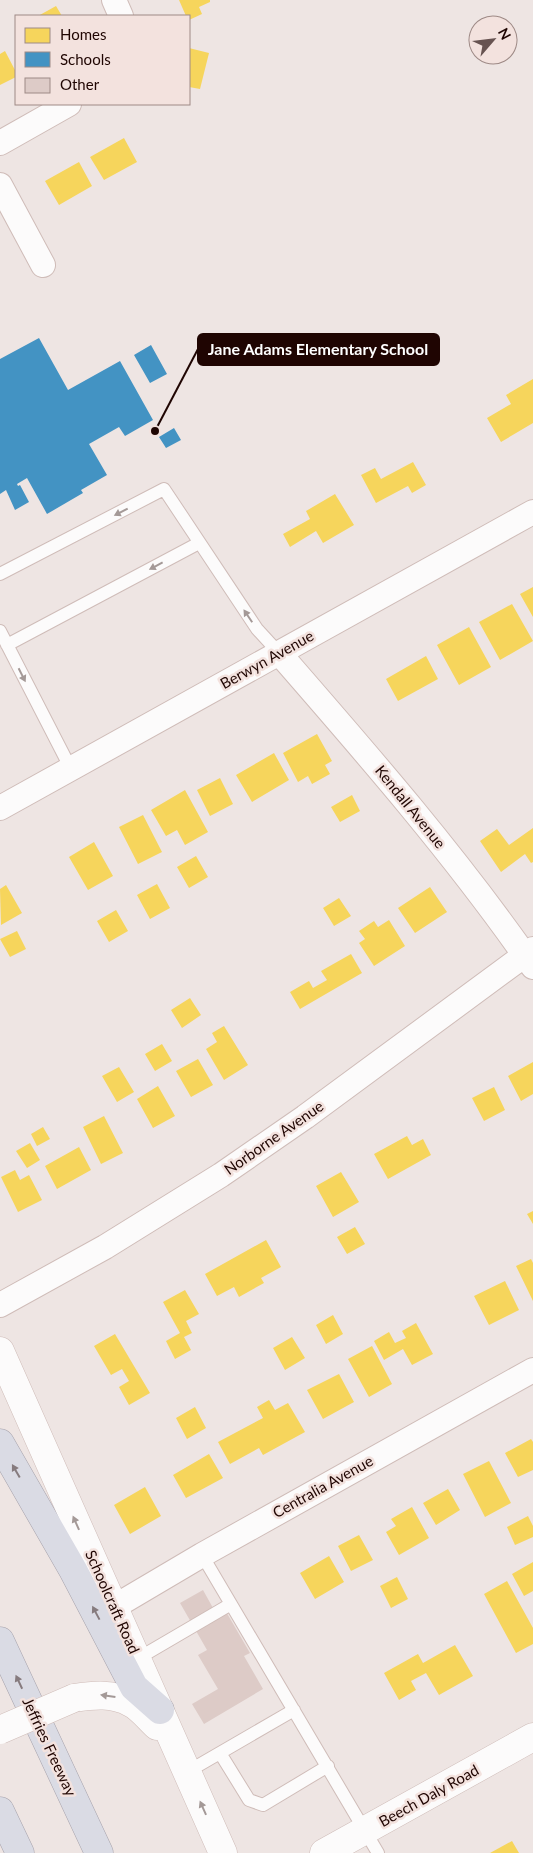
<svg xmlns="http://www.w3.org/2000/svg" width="533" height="1853" font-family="Lato,sans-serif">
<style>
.homes{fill:#f6d55c}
.schools{fill:#4393c3}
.building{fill:#ddcbc7}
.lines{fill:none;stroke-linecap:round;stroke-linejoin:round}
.service-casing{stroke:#cfbcb8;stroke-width:14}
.minor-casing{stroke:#cfbcb8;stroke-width:26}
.secondary-casing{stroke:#cfbcb8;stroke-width:29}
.motorway-casing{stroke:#a6a2ab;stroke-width:29}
.service{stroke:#fcfbfb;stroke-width:12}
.minor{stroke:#fcfbfb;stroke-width:24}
.secondary{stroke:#fcfbfb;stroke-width:28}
.motorway{stroke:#dadbe4;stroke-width:28}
.secondary-bridge-casing{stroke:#cfbcb8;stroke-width:29;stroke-linecap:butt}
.secondary-bridge{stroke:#fcfbfb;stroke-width:28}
.oneway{fill:#a49997}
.oneway2{fill:#867b7e}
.labels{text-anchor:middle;stroke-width:5;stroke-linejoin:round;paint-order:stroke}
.street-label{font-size:15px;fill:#1f0502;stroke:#f3e2de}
.leader{fill:none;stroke:#1f0502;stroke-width:2}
.callout-dot{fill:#1f0502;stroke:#f3e2de;stroke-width:2}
.callout{fill:#1f0502;stroke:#1f0502;stroke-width:2}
.callout-label{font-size:16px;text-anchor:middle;font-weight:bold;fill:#fff}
</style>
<rect width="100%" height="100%" fill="#eee5e3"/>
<path class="homes" d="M179,0h31v2l-11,5 3,7 -13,6v-4h-3z
M56,6l6,10h-24z
M189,48l20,5 -9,36 -11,-2z
M5,51l11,21v5l-16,8v-31z
M124,138l13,24 -33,18 -14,-23z
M79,162l13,24 -33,19 -14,-24z
M533,379v44l-32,19 -14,-24 24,-14 -5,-9z
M413,462l13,23 -14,8 -4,-7 -32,17 -15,-28 14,-7 6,11z
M335,494l19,31 -31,18 -7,-12 -26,16 -7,-13 27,-15 -4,-8z
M533,587v30l-13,-23z
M512,604l21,37 -33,19 -21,-38z
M469,627l22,40 -32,18 -22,-40z
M426,656l12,23 -40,22 -12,-22z
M317,734l15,27 -7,4 5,9 -18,10 -4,-8 -10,6 -15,-29z
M274,753l15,27 -37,22 -16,-27z
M220,778l13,26 -23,12 -13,-26z
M185,790l23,42 -23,13 -8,-15 -11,6 -15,-26z
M352,795l8,16 -20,11 -9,-15z
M143,815l19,37 -24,12 -19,-37z
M533,828v34l-2,1 -6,-9 -24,18 -21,-31 17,-12 12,16z
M94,842l19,34 -25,14 -19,-33z
M196,856l12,21 -19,11 -12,-21z
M157,884l13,24 -20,11 -13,-24z
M6,885l16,28 -21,12 -1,-36z
M430,887l17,25 -32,21 -17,-25z
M339,898l12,18 -17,10 -11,-18z
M116,910l12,21 -19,11 -12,-21z
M389,920l16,26 -31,20 -15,-23 6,-4 -6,-8 15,-10 4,6z
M17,931l9,18 -16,8 -10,-18z
M351,954l11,19 -62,36 -10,-17 19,-11 4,7 14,-8 -6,-9z
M190,998l11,17 -19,13 -11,-18z
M224,1026l24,39 -24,15 -18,-31 11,-7 -5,-9z
M162,1044l10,17 -17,10 -10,-17z
M198,1059l15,26 -22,12 -15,-26z
M533,1062v32l-12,7 -13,-25z
M119,1067l15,25 -17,10 -15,-26z
M158,1086l17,30 -22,12 -16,-29z
M494,1087l11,23 -21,11 -12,-23z
M104,1116l19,37 -22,11 -18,-37z
M43,1127l7,12 -13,7 -6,-12z
M407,1136l5,9 11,-6 8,16 -43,24 -14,-25z
M30,1143l10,17 -13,8 -11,-17z
M79,1147l12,23 -34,19 -12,-23z
M15,1170l5,10 9,-5 13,25 -24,12 -17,-35z
M341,1172l18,30 -26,15 -17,-31z
M533,1211v13l-6,-10z
M355,1227l10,17 -18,10 -10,-17z
M266,1240l15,27 -20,11 3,5 -25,14 -5,-10 -17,9 -12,-22z
M531,1259l2,4v38l-17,-35z
M505,1281l14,29 -30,15 -15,-29z
M185,1290l14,24 -13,7 6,12 -8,4 7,13 -16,9 -9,-18 14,-8 -17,-31z
M333,1315l10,19 -17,10 -10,-19z
M416,1323l17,31 -21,11 -9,-16 -19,11 -10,-19 15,-9 6,11 11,-5 -4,-7z
M115,1334l35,59 -21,12 -10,-18 10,-6 -7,-12 -11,6 -17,-29z
M292,1337l13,21 -20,12 -12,-22z
M372,1346l20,38 -23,13 -21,-38z
M339,1374l15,28 -31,17 -16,-29z
M269,1400l6,10 13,-7 17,29 -42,23 -4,-7 -29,16 -12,-22 45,-24 -6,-11z
M195,1407l11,21 -19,11 -11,-21z
M531,1439l2,3v28l-15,7 -13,-24z
M209,1454l14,24 -37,20 -13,-23z
M489,1461l22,42 -26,14 -22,-43z
M145,1487l16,29 -31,18 -16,-29z
M448,1489l12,21 -24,15 -13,-22z
M412,1507l17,31 -30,17 -13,-23 10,-6 -5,-7z
M528,1516l5,10v11l-18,8 -8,-18z
M359,1535l14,25 -22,11 -13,-25z
M329,1556l15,26 -29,17 -15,-26z
M533,1562v29l-9,5 -12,-22z
M397,1577l11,22 -17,9 -11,-22z
M507,1581l26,47v16l-17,9 -32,-59z
M455,1645l18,31 -34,19 -13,-22 -15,8 5,9 -17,10 -15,-27 34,-19 5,9z
M512,1841l7,12h-29z"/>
<path class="schools" d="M39,338l29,52 52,-29 33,59 -28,16 -6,-9 -30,17 18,31 -26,15 2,3 -36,21 -20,-36 -10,6 1,2 2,-1 9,17 -14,8 -9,-20 -6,4v-135z
M151,345l16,29 -17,9 -16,-28z
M174,428l7,12 -15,8 -7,-11z"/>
<path class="building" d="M203,1590l10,18 8,-5 29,50 -6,3 19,33 -59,35 -12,-20 26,-15 -20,-34 9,-5 -27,-47z"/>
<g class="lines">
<defs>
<path id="service" d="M0,574l164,-85 93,140 22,24
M0,631l71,138
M7,645l192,-102
M202,1555l176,298
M137,1659l94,-55
M220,1753l29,47 14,5 65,-39
M187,1772l107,-62"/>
<path id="minor" d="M114,0l7,16
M0,143l69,-39
M0,185l43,80
M279,653c88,101 177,203 254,314
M0,808l533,-296
M0,1305l105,-58 116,-72 84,-58 228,-168
M114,1607l88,-52 331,-185"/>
<path id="secondary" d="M0,1351l223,502
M74,1698c20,-3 39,-5 57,5 10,5 18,16 26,23
M324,1853l209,-116"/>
<path id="motorway" d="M0,1443l73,127 61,117 26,23
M0,1641l99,212
M0,1811l20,42"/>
</defs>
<use href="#service" class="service-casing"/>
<use href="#minor" class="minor-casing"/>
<use href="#secondary" class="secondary-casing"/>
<use href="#motorway" class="motorway-casing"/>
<use href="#service" class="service"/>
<use href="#minor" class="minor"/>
<use href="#secondary" class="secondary"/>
<use href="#motorway" class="motorway"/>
<defs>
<path id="secondary-bridge" d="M0,1730l74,-32"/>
</defs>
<use href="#secondary-bridge" class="secondary-bridge-casing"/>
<use href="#secondary-bridge" class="secondary-bridge"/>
</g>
<defs><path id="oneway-solid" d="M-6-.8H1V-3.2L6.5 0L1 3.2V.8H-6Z" transform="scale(1.25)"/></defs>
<g class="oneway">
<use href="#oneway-solid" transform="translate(121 512) rotate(153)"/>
<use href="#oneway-solid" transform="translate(156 566) rotate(152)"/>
<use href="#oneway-solid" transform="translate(248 616) rotate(-124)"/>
<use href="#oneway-solid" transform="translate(22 675) rotate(63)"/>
<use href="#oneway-solid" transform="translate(76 1523) rotate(-114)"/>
<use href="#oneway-solid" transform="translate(108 1696) rotate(-172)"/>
<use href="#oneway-solid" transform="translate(203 1808) rotate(-114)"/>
</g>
<g class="oneway2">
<use href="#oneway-solid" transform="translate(16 1471) rotate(-120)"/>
<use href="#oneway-solid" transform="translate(96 1613) rotate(-118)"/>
<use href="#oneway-solid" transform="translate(19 1682) rotate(-115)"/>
</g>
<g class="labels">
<g class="street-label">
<text transform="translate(267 660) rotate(-29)" y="5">Berwyn Avenue</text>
<text transform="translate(410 807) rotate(51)" y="5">Kendall Avenue</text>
<text transform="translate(274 1138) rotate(-35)" y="5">Norborne Avenue</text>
<text transform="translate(323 1487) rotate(-29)" y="5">Centralia Avenue</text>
<text transform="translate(112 1602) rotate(66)" y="5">Schoolcraft Road</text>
<text transform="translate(49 1747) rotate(65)" y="5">Jeffries Freeway</text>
<text transform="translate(429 1796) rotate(-29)" y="5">Beech Daly Road</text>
</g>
</g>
<path class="leader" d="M155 431L198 349"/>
<circle class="callout-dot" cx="155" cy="431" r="5"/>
<rect class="callout" x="198" y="334" width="241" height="31" rx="5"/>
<g class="callout-label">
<text x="318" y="355">Jane Adams Elementary School</text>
</g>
<rect x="15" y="15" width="175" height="90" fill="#f3e2de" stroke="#9e8a86"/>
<rect x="25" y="28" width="25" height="15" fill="#f6d55c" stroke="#9e8a86"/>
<text x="60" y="40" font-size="15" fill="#1f0502">Homes</text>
<rect x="25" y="52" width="25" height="15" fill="#4393c3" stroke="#9e8a86"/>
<text x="60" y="65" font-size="15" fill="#1f0502">Schools</text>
<rect x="25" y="78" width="25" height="15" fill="#ddcbc7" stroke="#9e8a86"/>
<text x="60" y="90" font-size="15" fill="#1f0502">Other</text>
<g transform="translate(493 40) rotate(62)"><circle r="24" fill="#f3e2de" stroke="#9e8a86"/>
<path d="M0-4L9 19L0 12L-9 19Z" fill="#675351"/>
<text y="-8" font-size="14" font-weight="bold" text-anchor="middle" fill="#1f0502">N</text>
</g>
</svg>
